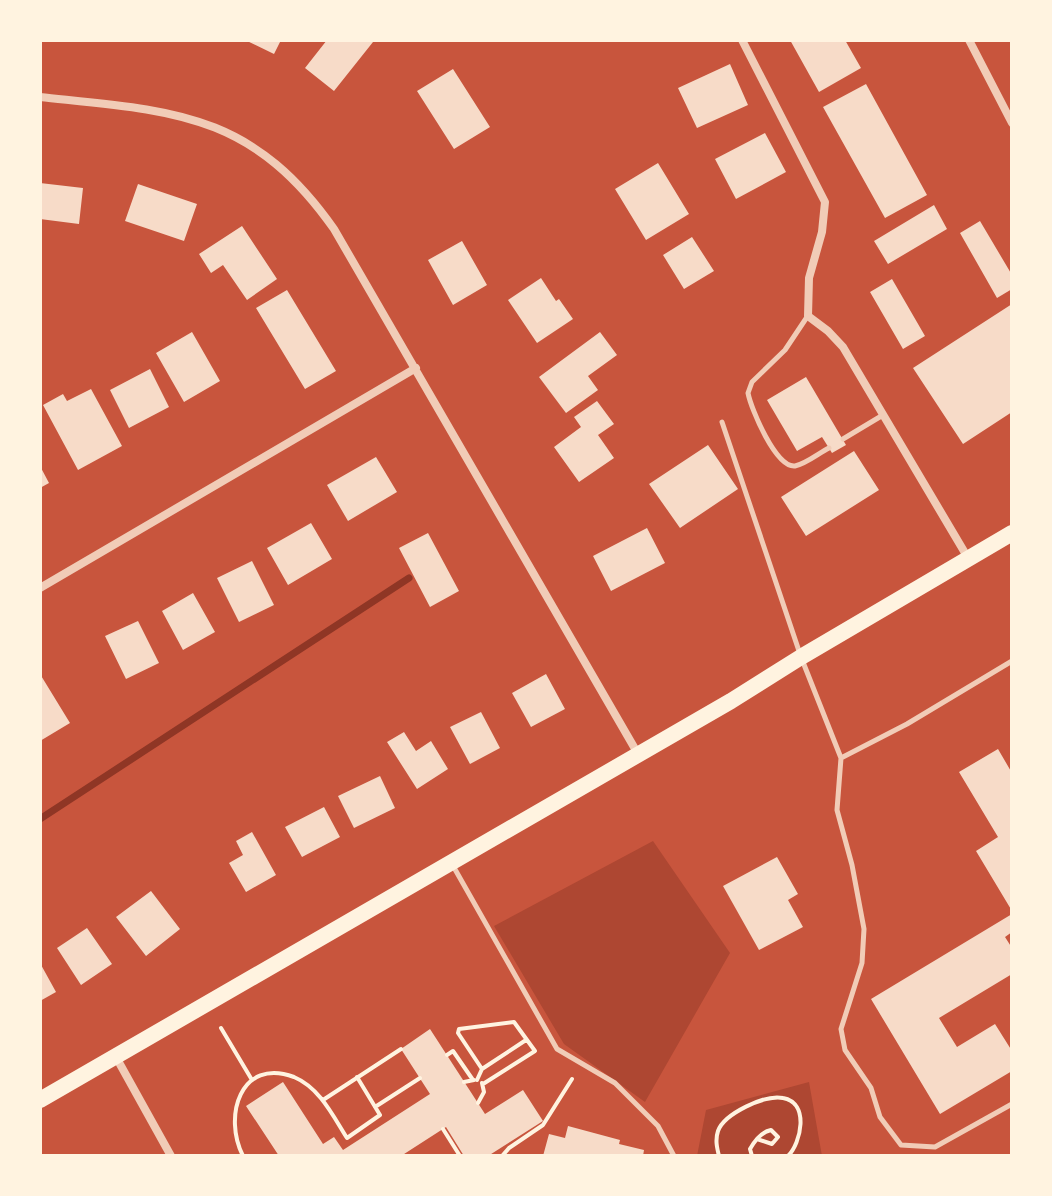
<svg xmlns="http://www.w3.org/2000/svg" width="1052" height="1196" font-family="Merriweather,serif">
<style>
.green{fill:#ae4732}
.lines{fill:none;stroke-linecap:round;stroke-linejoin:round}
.stream{stroke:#8f3625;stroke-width:7}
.building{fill:#f7dbc8}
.path{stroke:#fff3e0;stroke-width:4}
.service{stroke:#f1ccb7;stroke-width:5}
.minor{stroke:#f1ccb7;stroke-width:8}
.secondary{stroke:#fff3e0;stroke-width:16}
</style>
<rect width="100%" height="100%" fill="#c8553d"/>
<path class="green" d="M653,841l77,112 -85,149 -81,-58 -70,-118z
M809,1082l13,74h-125l9,-46z"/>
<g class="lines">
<path class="stream" d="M40,819l369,-241"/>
</g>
<path class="building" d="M245,40h36l-7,14z
M327,40h43l3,2 -39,49 -29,-23z
M790,40h55l16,28 -42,24z
M730,64l18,41 -51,23 -19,-40z
M453,69l37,58 -36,22 -37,-58z
M866,84l61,111 -42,23 -62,-111z
M765,133l21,39 -50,27 -21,-40z
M658,163l31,51 -43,26 -31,-51z
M40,183l43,5 -4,36 -39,-5z
M138,184l59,20 -13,37 -59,-20z
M934,205l13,24 -59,35 -14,-23z
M980,221l32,54v14l-15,9 -37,-65z
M242,226l35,53 -30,21 -24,-35 -12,8 -12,-19z
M692,237l22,34 -30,18 -21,-34z
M462,241l25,44 -34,20 -25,-45z
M541,278l15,23 3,-2 14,20 -36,24 -29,-43z
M892,279l33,57 -22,13 -33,-57z
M287,290l49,81 -31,18 -49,-81z
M1012,304v108l-49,32 -50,-76z
M192,332l28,49 -36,21 -28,-49z
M600,332l17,23 -29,21 10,14 -32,23 -27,-36z
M150,369l19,38 -40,21 -19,-38z
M806,377l40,68 -14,8 -10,-16 -25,14 -30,-51z
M91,389l31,57 -44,24 -35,-65 20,-11 4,7z
M597,401l17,23 -16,11 16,23 -35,24 -25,-35 27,-20 -7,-10z
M708,445l30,44 -58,39 -31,-44z
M854,451l25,39 -73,46 -25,-39z
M376,457l21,35 -49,29 -21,-36z
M40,466l9,17 -9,5z
M311,523l21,36 -44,26 -21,-37z
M647,528l18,35 -54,28 -18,-35z
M428,533l31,58 -29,16 -31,-59z
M252,561l22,44 -35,17 -22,-44z
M193,593l22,39 -32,18 -21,-39z
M138,621l21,42 -33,16 -21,-43z
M40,674l30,49 -30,18z
M546,674l19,35 -34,18 -19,-34z
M481,712l19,36 -30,16 -20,-37z
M404,732l12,19 15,-10 17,28 -31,20 -30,-47z
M998,749l14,24v138l-36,-60 22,-14 -39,-65z
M380,776l15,32 -41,20 -16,-32z
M324,807l16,30 -38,20 -17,-30z
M252,832l24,43 -30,17 -17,-29 14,-8 -7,-14z
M777,857l21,37 -10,6 15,27 -44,23 -36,-64z
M151,891l29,38 -34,27 -30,-39z
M1012,914v18l-7,5 7,11v26l-73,44 18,29 38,-23 17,27v20l-72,43 -69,-115z
M87,928l25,36 -31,21 -24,-37z
M40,963l16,29 -16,9z
M430,1029l55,85 38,-24 20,31 -55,35h-24l-18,-29 -45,29h-122l-33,-50 37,-24 40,62 11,-7 9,13 87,-56 -29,-45z
M568,1126l52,14 -1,4 25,6 -1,6h-100l6,-22 16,4z"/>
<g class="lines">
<path class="path" d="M221,1028l31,52
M447,1055l6,-4 20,29
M482,1069l-24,-36 1,-4 55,-7 21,29 -52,33
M477,1080l5,-11 44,-29
M464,1082l10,-2
M323,1100l78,-51
M478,1103l6,-11 -2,-9
M375,1107l45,-29
M443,1129l17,27
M243,1156c-20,-39 -3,-99 51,-79 26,11 39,39 53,61l33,-23 -23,-38
M502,1156l7,-8 34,-23 29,-46
M719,1156c-2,-8 -4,-16 -1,-25 6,-17 47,-37 65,-33 27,5 18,45 5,58
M752,1156l-2,-7c5,-9 11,-17 21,-19l7,7 -6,7 -15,-5"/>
<path class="service" d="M807,317l-22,33 -33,32 -4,11c3,16 28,75 47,73 11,-2 24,-13 34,-18
M722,422l79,235 40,101
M843,439l40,-24
M1012,661l-105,63 -66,34 -4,52 15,55 12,64 -2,34 -21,66 4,21 26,38 9,29 21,28 34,2 77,-43
M452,864l105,185 58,34 43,43 16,30"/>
<path class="minor" d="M742,40l83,162 -3,30 -13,46 -1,38 20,15 15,16 125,211
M969,40l43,83
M40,97c132,14 211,14 294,132l304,525
M40,588l376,-220
M116,1057l55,99"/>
<path class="secondary" d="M40,1100l691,-399 70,-44 211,-124"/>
</g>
<rect width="1052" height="1196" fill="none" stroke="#fff3e0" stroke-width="84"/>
</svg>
